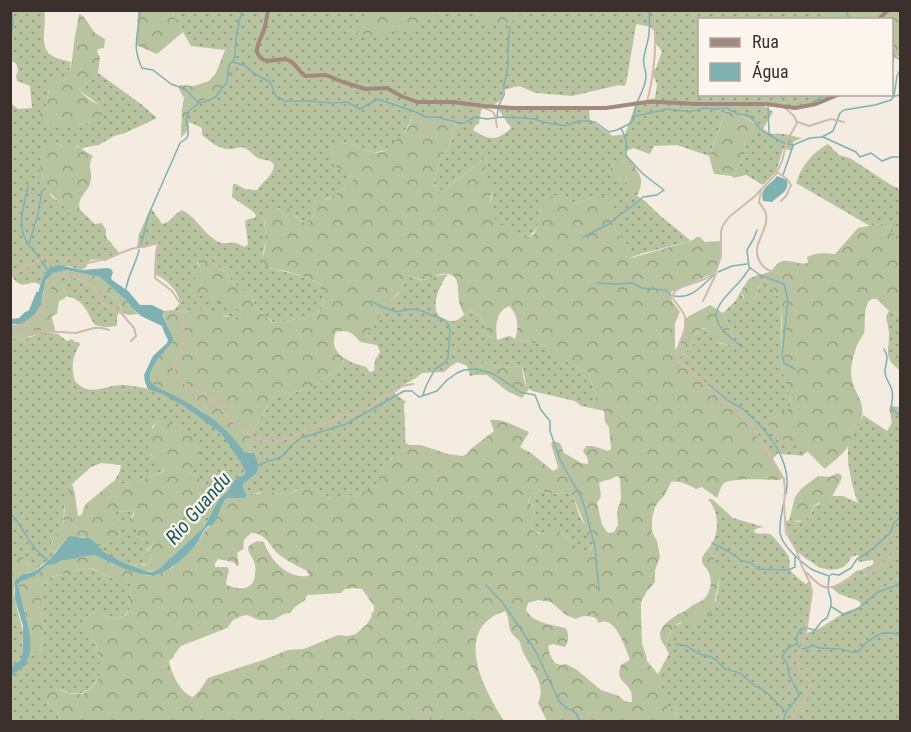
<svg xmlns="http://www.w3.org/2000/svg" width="911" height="732" font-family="'Roboto Condensed',sans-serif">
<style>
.grass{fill:url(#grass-dots);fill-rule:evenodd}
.forest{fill:url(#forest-crowns);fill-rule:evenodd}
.water{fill:#7fb0b2}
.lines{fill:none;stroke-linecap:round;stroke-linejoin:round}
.stream{stroke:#7fb0b2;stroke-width:1.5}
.river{stroke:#7fb0b2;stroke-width:4.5}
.street{stroke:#cdbbac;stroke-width:2}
.secondary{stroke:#a18a7d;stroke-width:4}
.labels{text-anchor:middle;stroke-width:4.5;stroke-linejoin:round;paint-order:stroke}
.water-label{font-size:20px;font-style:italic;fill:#1f5a5e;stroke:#fbf5ee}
</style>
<defs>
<pattern id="grass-dots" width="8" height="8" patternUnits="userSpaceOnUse" patternTransform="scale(1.5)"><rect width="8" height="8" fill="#b8c4a0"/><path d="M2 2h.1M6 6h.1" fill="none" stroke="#97a083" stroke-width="1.8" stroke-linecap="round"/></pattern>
<pattern id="forest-crowns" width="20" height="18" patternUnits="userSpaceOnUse" patternTransform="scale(1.5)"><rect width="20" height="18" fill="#b8c4a0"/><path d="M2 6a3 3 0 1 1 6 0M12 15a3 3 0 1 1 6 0" fill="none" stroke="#97a083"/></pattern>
</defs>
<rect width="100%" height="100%" fill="#f4ebe1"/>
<path class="grass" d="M442,10l34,1 2,4h40l4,-5h298l6,9 -126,1v74l139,1 -38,13 -36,-5 -1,3 9,6 -10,17 9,5c10,-2 20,2 30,4l-9,4 -1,9 -6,-2h-3l-7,23 -13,13 -17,-10 -13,3 13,-27 -2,-9 13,-18 -17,-9 -14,-4 -17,45 -32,-11 -23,1 -4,8 -17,-6 -8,4 3,6 -6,4h-5l-6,3 -1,7 9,8h7l6,14c11,4 16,10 24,18 11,10 24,19 35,29l-51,13 -10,4 -4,-15 -7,-7 -8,-15v-12l-12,-15 -23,10 -14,-9 -21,13c-3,14 -2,23 -15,30 -3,-1 -6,-1 -9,-2 -8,-3 -26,-17 -28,-25 -1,-3 1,-7 2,-10 3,-11 -2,-16 -8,-25l4,-14 -2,-4 -40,32 -3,1 -8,-7 1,-9 7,-20 7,-7 7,-24 -42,-11c-5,15 -22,41 -41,39 -11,-2 -19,-9 -32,-9l-11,18c7,6 19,9 24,16l-1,3 -20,17 -8,2 -11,13 1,2c-4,8 -8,8 -16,6l-5,-6 -16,-6 -14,11 2,20 -3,15 7,14c15,4 35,7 48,15 3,7 7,16 5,23 -4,12 -38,14 -49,17l-19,-17 -2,-6 -18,-16 -10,-12 -14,-11 -14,1 4,7 -1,6 -7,6 51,28 -4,8c-4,0 -10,0 -14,-1 -18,-3 -25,-12 -43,-3l-9,-3 6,-7c-1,-12 -15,-25 -26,-29l3,-30 -13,4 -7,-1 2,-13 12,-26 11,16c10,-2 12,-11 20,-14 15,7 23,27 39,33 5,1 10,-1 15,0 3,1 6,3 9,4l3,-3 -3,-23 3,-2 7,-1 1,-3c-4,-6 -18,-13 -24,-18l1,-13h3l9,5 12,1c6,-9 17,-15 17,-26 -5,-5 -7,-3 -13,-5 -6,-1 -10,-8 -16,-11 -4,-2 -9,1 -14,1 -12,1 -20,-7 -29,-14v-7l-13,-6 -3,-2 2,-5 8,-10 21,-11 18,-30 -2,-16h-3l-5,2 -34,-4 -20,-35h202l-24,19 17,6 67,-19zM637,24l14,3 3,4v10l8,10 -6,17 -4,5 5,11 -2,14 -19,5 -11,31 -12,2 -23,-16 -1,-11h-91l13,19c-14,14 -22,12 -38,2l3,-5 3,-1 2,-14c11,-5 23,-6 22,-20l16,-4 17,7 36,3 47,-11 5,1 2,-2 10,-59z
M10,11h32l3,2c-1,7 0,13 -1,20 -2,22 9,25 27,29 -1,4 -1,7 -2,11 -2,9 -12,11 -20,15l-3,20 -9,7 38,9 14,-1 9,-19 -19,-14 19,-17 43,31 16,14 -32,15 -11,3 -15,9 -13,2 -4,2 -5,-3 -13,1 -9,-5 -5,53 14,11 7,8h10l-2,-5 16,15 7,-1 4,7v7l14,17 -15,7 -5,-2 -10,1 -4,7 -4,3 -14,-4h-15l-8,7 -5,12c-8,-6 -13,3 -22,-2 -3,-2 -5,-5 -7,-7v-173l7,6 14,-1 -2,-22 -13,-5 -1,-5 2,-5 -2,-8 -5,-2z
M828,144l11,11 11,3 41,27 7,3 2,5v46l-7,-5 -9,-11 -14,3 -74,-43c6,-18 16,-30 32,-39z
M448,274c-8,10 -22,39 -3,45 4,2 5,2 9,2 7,-1 10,-8 16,-11 11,6 15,12 17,25 14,9 10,3 23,1l5,3 33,7c11,13 26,19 41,27 2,13 12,23 2,35l-10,-2 -6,-5 -43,-10 -5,-4 -5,-21 -20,2 -16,-6 -3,1 -9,12 -4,1 -3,-10 -9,-4 -7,4 -7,6 -22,1c-9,9 -19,10 -29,19l13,10 -2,2c0,8 2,32 1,38 -3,10 -15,19 -23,24 -1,9 -2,17 -10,23l-38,12 -18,-12h-19l-8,6h-7l-10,-3h-11l-14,4 -4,-8v-4c15,-13 19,-9 11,-31l-5,-1 2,-5 -1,-11 22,-38 41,-11 30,-22 1,-7 9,5 13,4 4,5 4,-1 1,-11 5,-8 -3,-7 -17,-3c12,-10 16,-24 25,-36 4,-6 14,-11 17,-17 2,-6 1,-9 5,-14l6,1c7,7 11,4 19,1 5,-2 11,-2 16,-3z
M64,276l20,5 16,10 6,1 12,9 2,4 1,4 -4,8v9l-12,1 -10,-2c-10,-15 -9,-23 -28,-29l-6,-13v-6z
M766,280l9,11 7,15 -1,17v36l4,23 5,13 1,9 -3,5 -22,13 32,20 10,9 -6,5c-8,-2 -16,0 -24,-3l-6,7 -41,-55 -55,-45v-2l5,-1 12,-12 1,-8 6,-8c17,-3 9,9 17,13 5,3 14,3 19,2l-13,-31 13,-13 5,-9 2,7 12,1 7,-18z
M889,311h3l8,5v54c-17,-12 -11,-17 -11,-35 0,-6 -2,-13 -3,-19z
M46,332l12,2 9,7 5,-2 3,3h4l1,3c-8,11 -9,23 -5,36 15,17 29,4 47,4 7,0 15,2 22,3 19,2 61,30 76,43 8,8 25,33 25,43l-11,6 -6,11 -9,8 -14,26c-10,-16 -9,-26 -1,-42l-14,-11 4,-11 -35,-41 -7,7 -1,28 13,12 -2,5 -29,11 -12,1v-2l-6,-2 5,-9 1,-6 -20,-2 -10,4 -19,17 -4,6 -4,19 -1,20 -12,14v7l4,2 -2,4 -20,16c0,-12 -15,-11 -22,-6l-1,-229 11,3z
M890,406l10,1v314h-223l-1,-15 -5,3 -3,-1c-2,-4 -5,-10 -6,-14 -1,-9 1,-13 -4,-20l11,-20 -4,-8c5,-9 7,-24 19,-23l32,-22 4,-24 -6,-20 -6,-8c12,-14 12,-36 0,-50h4l21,19 31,9 -6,1 -4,2 1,3c5,1 10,0 15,1 4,2 17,19 19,23 1,4 0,11 2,14 2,3 13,12 15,13l3,-3 3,10 -5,42 13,-5 25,-16 14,-5 2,-2 -2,-4 -20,-7 -7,-6 17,-11 7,-6 5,-1 11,-5 2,-3 -1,-2 -15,2 1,-6 -2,-1 -6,2c-4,12 -18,15 -29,11 -5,-1 -8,-5 -12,-7 -5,-3 -8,-5 -12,-9 -8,-10 -11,-19 -13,-31l7,-1 7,2 11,-5c2,-11 6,-14 18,-13l4,-8h11l15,7c-5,-14 -11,-37 -10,-53 0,-8 5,-13 5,-23 6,-1 8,-7 10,-12l24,16 5,-8 -3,-15z
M537,490c6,1 11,4 16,4 9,0 12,-5 20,2l7,21 14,24c-1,3 -2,7 -5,9 -6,4 -24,-13 -29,-18 -12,1 -24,6 -30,-7l5,-14v-4l-3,-3 -4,-1 3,-7z
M135,511l-5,8 6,8v9l9,4h7l2,4 -7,6 3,4h2l-3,10h-13l-2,3 -22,-10 -13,-9 2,-3h7l5,-6h5l2,-4 -5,-23z
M86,568c15,1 27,15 43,13l1,1 1,6 -2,22c-5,7 -15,12 -24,6 -3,-2 -5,-4 -8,-6l-10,7 -1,19 10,7c1,9 6,20 5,28 0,5 -4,9 -7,13 -12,15 -22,9 -39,5v20l5,5 -1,7h-48l-1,-45 16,-11 4,-12h5l7,-2 -1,-10 3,-17 -4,-12v-26l12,-9z
M10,610l2,2h6l5,20 -1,26 -2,3 -9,5z"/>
<path class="forest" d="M373,10h69v1l-9,6 -20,12 -47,7 -17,-6z
M138,11l15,1 2,-1h16l12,21 -26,22 -21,-9z
M476,11h46l-4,7 -16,9c-11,-1 -21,-6 -26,-16z
M820,11h80v45l-5,1 -3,11v-48l-66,-1z
M79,14l4,2 12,17 10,6 -1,9 -6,1 -1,3 3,5 -2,16 -19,17c6,6 14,14 23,15v10l-9,7 -32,4 -26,-6 2,-5 9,-7 3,-20 9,-10 7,2c8,-10 7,-25 9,-37 1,-10 4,-19 5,-29z
M230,48h3l2,16 -7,16 -11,14 -21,11 -8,10 -1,5 2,2 -1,8 -7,8 1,-29 2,-11 -5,-9 1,-4 14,1 15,-5 7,-8 9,-23z
M726,111l14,4 17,10 1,2 -5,11 -6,1 -3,3 2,9 -13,27 -1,-2 -18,-2 -5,-18z
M414,112l42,12 -7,24 -7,7 -7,20 -1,10 6,3 2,3 3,-1 40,-32 2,4 -4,14 8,9 1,5 -3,21c9,13 22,24 37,27l8,-4 3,-7 4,-19 5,-9 8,-4h8l14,9 23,-10 13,4 3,6 -4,5v12l8,15 7,7 5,15 60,-17 6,-4h3l5,5 16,-1 -1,17 -4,14 -45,20 1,9 8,11 -5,11v27l3,-4 6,-14v-11l5,-5 21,-11 13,8 13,31c-7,2 -16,-1 -23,-3 -2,-21 -19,-14 -20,4l-12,12 -5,1 3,5 24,16 13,13 25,20 40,62 1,5 -4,1c-11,0 -47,-3 -55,4 -3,4 -4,9 -6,14l-15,-11 -6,2c-8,-4 -16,-9 -25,-7l-7,14 -5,5 -4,6 -3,11v14l5,9 3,16 -5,13v12l-8,9 -6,11v13l1,29 4,11 1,6 15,18v14l6,15 3,1 5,-3 1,15h-130l-9,-18c11,-23 -15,-40 -18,-61 -3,-4 -8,-7 -10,-12 -2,-7 -1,-14 -5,-19 -54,18 -21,79 -1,110h-445l1,-7 -5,-5 -9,-5 -4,-8 2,-4 11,-3 17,5h11c25,-17 16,-26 13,-51l-10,-7 -1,-9 2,-10 10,-7c4,2 8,7 12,8 6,2 16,-1 19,-6 2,-5 3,-25 2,-30l-1,-1 -9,1 -26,-13 -8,-1 -34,9 -11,8 -1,27 4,12 -3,17 1,10 -7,2h-5v-19l-12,-49 2,-3 15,-6 12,-11 42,-11 5,1 33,14 21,7 24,-8 25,-25 9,-14 4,-3 10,-20 7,-8h18l5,-4h8l6,-3 8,1 10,3h7l14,-9 13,3 18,12 3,-1c9,-4 31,-8 37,-13 10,-8 3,-25 17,-27l14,-18 4,3h12l27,9 14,2 5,-2 5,-6 22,-17 -4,-11c13,-2 27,7 39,12l-9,15 11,6 22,18 4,-2 1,-2 -7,-23 2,-3 7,2 4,10 17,10 7,1v-5l-5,-8 3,-5h7l15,5 3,-2 -2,-22 -4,-5 -1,-11 -13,-3c10,-12 0,-22 -2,-35l-33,-17 -8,-10 -33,-7c4,-11 3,-25 -6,-33 -15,7 -13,21 -12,35l-10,-6c-2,-13 -6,-19 -17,-25l-6,4c-2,-5 -5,-9 -5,-14 -2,-8 2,-23 -10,-26 -14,-3 -24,13 -36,2l-6,-1 -4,8 -1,7c-22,16 -24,37 -42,52 -7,-9 -12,-13 -24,-10 -5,11 -1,20 8,26l-1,7 -30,22 -41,11 -22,38 1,11 -2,5h-5l-42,-41 -47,-25 -5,-6c-1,-15 14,-28 23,-39v-3l-9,-20v-7l10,-1 9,3 12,-5 11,1 21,8h13l3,-8h-9l-44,-19 3,-9 7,-7 1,-4 -4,-12 1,-2 6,1 7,4 14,11 10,12 16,12 4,10 18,17c12,-3 46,-5 50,-17 2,-7 -2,-16 -5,-23 -7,-5 -24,-10 -33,-12 -9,-2 -15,-1 -22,-9l3,-23 -2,-20c8,-9 18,-16 29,-7 2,3 3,6 6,8 7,4 13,0 16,-6l-4,-7 1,-5c6,-3 14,-1 20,-5 7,-4 14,-12 21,-17l1,-3c-9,-10 -31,-9 -23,-28 19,-16 31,7 50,3 7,-2 10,-8 15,-12 10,-7 15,-16 18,-28zM616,476l4,2 1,21 -4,13 1,13 -4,7 -6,1 -6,-8 -5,-23c6,-4 3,-13 2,-19 6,-4 12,-2 17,-7zM537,490c6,1 11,4 16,4 9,0 12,-5 20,2l14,34 -1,7 8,4c-1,4 -2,8 -5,9 -8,3 -26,-15 -31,-20l-13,1 -7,3 -4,-3 -4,-6 5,-14v-4l-7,-5 3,-6zM251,533c18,1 18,15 30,23 8,6 17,10 26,15l2,4 -1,1c-21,3 -38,-16 -44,-34 -8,-2 -11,1 -16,5 0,7 6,11 7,18 1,4 0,7 0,11 -2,15 -17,14 -28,9l-1,-3 3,-12 -2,-3h-12v-4l3,-4 15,3 4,4 2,-1 -2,-12 6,-4 1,-9zM354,588l8,1 12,17v5l-3,3 1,2 -5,8 -11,10 -8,2 -10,-1 -34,14 -16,1 -22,9 -58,19 -8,12 -7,7c-12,-3 -22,-24 -24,-36l5,-4v-2l7,-9 46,-18 6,-8 9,-4 5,-1 12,5h14l11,-6 6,-1 5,-6 10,-7 1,-3 2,-2 33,-2 4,-4zM538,600l13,2 15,13 10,4c6,-4 14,-4 21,0l1,4c3,-1 6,-2 9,-1 11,3 19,27 23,38l-9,5c-6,17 5,15 10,27 1,2 1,7 1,10h-3l-6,-2 -4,-4 -18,-6 -24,-20 -11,-6 -6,1 -5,-2 -5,-8 -2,-9 5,-2 12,3c4,-7 4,-12 1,-19 -14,-3 -33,-5 -40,-18l2,-7z
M54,136l1,6 8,5c12,-5 20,3 30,9 -6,8 -1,13 -2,23 -1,15 -17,16 -10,35h-11c-9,-12 -21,-21 -31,-32l2,-34z
M628,158c11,15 18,19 9,38 -5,-2 -9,-3 -11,-9l2,-4 -2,-3 -12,-1c-4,-7 -6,-10 0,-17h8z
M884,223l9,11 7,5v77l-8,-5h-3l-12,-12c-5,-1 -8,0 -10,6 -4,9 -1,19 -3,28 -2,4 -5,8 -7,12 -3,9 -6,18 -6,27 0,22 19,29 8,53l-6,2c0,22 -13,28 -28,42l-27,-27 -9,3 -23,-23 22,-13 3,-5 -1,-9 -5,-13 -4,-23 1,-53 -7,-15 -9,-11 -4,1 -7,18 -5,4 -4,-1 -5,-11c3,-4 5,-9 8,-12 6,-5 17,-4 23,-9 4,-4 5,-8 11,-9 9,-1 16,4 25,2l-1,-6c9,-5 18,-4 28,-3l23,-26z
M66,270l34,7 28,25 4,6 6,6 -8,1 -10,-2 1,-4 -1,-4 -2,-4 -12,-9 -6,-1 -16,-10 -20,-5 -3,1v6l6,13 -2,2 -6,3 -2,13 -5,2c0,6 3,9 3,15l-24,5 -10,4 -10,-3 -1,-13 5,1c6,-5 22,-15 25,-21 8,-19 0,-31 26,-34z
M486,362l16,6 20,-2c1,7 1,17 7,23l-7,9 -15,-7 -20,-16h-13l9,-12z
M159,420c12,5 43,16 40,34 -1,4 -7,13 -9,18l14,11c-8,16 -9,26 1,42l-1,2 -44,41c-12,6 -14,4 -26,-1l4,-4 5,2 6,-1 3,-10 -5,2 -2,-2 9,-10 -2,-4h-7l-9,-4v-9l-9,2 -2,-9 8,-3 2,-6 -19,1 4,23 -2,4h-5l-5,7 -7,-1 -2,3 -7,-9 -4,-2c-8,2 -17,-3 -22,2 -4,4 -6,9 -11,13l-4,-2c-2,-9 9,-16 12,-24 3,-14 -1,-30 9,-42 4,9 4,22 6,32l4,-1 2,-8 3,-4 28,-23 6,2v2l12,-1 30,-11 1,-5c-4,-4 -8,-7 -11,-10 -11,-12 -3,-28 6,-37z
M838,473l4,3 -1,4 -13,24 -5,2 -4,-3c-7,3 -8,8 -9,14 -9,7 -12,2 -21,4l6,-24 6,-8 17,-13 11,1z
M708,549c6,8 11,16 12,26 0,5 -2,9 -3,14 -2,12 -3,27 -16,33 -8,4 -16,0 -23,1l-6,7 -7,16c-14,-15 5,-28 18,-34 5,-2 7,-6 12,-8 3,-2 5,-2 8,-4 7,-6 10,-18 6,-27 -1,-4 -6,-7 -7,-11 -1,-5 3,-9 6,-13z
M21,556l2,2 2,5 6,2 2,3v4l-6,1 -13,15 1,11 3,13h-6l-1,-2 -1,-44z"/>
<path class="water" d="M777,176l10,4c3,12 -8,15 -15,22l-9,-1c-4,-14 7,-15 14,-25z
M59,265l23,5 25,-2 4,1 2,3 -2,6 1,2 16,11 12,14h12l12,6 -1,5 10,22v3c-8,11 -24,24 -23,39l5,6c35,17 68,34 89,66l10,1c9,21 3,19 -11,31v4l4,8 -2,2h-18c-9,9 -7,17 -13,25 -6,7 -1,-1 -8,5 -4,4 -6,12 -10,16 -9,12 -33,35 -50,31 -18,-3 -35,-13 -52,-20l-12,1 -5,2 -16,3 -6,3 -8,1 -12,11 -15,6 -2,3 12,49v19l-4,12 -15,11v-10l9,-5 2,-3 1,-15v-17l-8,-27v-18l7,-6 11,-3 8,-5 12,-11 14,-18 4,-2 12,2 5,-1c7,3 11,12 18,16 13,8 28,14 42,19h4l8,-4 44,-41 15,-28 9,-8 6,-11 11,-6v-3l-5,-10 -19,-28 -37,-27 -22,-12 -14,-5 -3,-7 -1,-7 9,-19 14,-13 1,-3 -4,-8 -2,-6 -21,-10 -9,-8 -4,-6 -28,-25 -34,-7 -13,3 -7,7 -6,26 -6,9 -13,9h-10v-5l8,-1 6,-6 8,-3c8,-14 5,-42 26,-44z"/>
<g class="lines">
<path class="stream" d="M846,10l3,10
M140,12c-1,23 -9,33 2,56l11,2 18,14 14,5 14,14
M10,42l3,-19 -1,-13
M892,54l8,6
M233,62l13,4 7,7 17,9 6,14 9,5h26l21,2 15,-1 13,7 18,-10 38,13 10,5h11l22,6h6l10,-6 12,2 15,-2 33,2 8,3 23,4 12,-5h11l6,1 14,10 8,-2 14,-7 3,-5 2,-13
M895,96l5,-1
M637,102c4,-8 9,-17 9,-26 0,-7 -4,-12 -2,-19 1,-7 4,-15 5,-23 1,-7 0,-16 0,-24
M813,102l9,-5v-3
M499,105l5,-10v-11l2,-7 2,-13v-17l2,-20
M768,106l1,28
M636,116l32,-7 22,3 14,-4 12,1 11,-1 10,6 9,1 5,2 9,12 7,5 17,9 9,2 17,-7 12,-1 11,-6 7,-18 4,-3 31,-5 16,-5 3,-4 3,-20 3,-6
M497,117l1,-8
M823,137l33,15 4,5 11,-4 11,8 10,-4h8
M783,175l10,-29
M28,186c-3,17 -11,36 -3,52 3,8 10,13 14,20
M757,230l-3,8 -7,12 2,17 11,8 24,9 4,16 -6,55 2,8 11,6
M583,237l28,-14 7,-7 16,-11 9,-8 14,-2 7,-5 -21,-16 -15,-16 -2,-3v-16l-5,-11
M29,244l9,-30 4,-24
M141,245l7,-29 32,-73 7,-5 1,-3v-7l-2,-9 3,-8 10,-8 9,-2 8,-5 11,-14 2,-17 5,-5 3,-28 5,-22
M41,260l7,11
M718,272l14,-6 15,-2
M597,283l18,1 18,-1 9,5 23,2 6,5
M126,289c2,-14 10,-25 13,-39
M674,296c19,3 27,-10 40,-21
M371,301l11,6 15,5 14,-3 8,1 25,10 4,4 2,7 -2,27 -5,6 -8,5 -9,17 -3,9
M742,347c-8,-7 -19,-14 -24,-24 -8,-16 14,-32 23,-43 4,-4 5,-8 9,-12
M884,349c6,9 1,14 1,23 0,7 6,12 7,19 3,12 -7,16 8,24
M708,384c6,5 12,10 18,15 5,4 11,6 17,10 24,20 50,52 43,85
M258,465l25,-9 8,-10 10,-8 45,-14 58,-33h8l7,6 18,-6 10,-11 10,-7 7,-3 12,-1 18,5 26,18 15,3 6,15 9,11v10l11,31 19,33 4,10 11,42 4,44
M783,505c-1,9 -4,19 -3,28 2,13 21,29 31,36 6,3 12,5 18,7l3,-2 7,1 12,-7 6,-9 13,-8 20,-18 4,-10 6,-6
M10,514l4,3c12,16 19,34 35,44
M712,543l18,9 10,8 11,3 7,6 30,1 7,-3v-10
M486,585l17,18 33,49 23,49 6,6 10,5 6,10
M832,607l11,7h3l10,-4 22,-18 22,-8
M797,643c-1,-6 1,-16 10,-15 2,0 5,2 8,2l7,-9 5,-3 4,-12v-6l-3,-11 1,-12
M676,644l11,2 12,8 12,3 4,2 10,10 15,4 14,12 12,7 20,20
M797,644l5,5 5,-1 5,-3c1,0 2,2 4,2 9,3 20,0 29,3 4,1 9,4 14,1 2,-2 4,-5 6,-7 14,-11 18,-14 35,-9
M430,717l2,5
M783,722l3,-10 13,-16v-2l-10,-19 -2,-12 -5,-6 6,-9 8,-4"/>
<path class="river" d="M31,311l7,-17"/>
<path class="street" d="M647,102c8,-30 10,-61 7,-92
M480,107c15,4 15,4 17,20
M784,107l10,9 3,7 -10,18 -5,20 -6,13 -22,23 -25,20 -6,8 -2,6v26l-6,16 -10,6 -23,8 -7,4 -3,6c4,7 11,13 13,20 4,16 -11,26 -7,43l46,40 19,13 17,26 24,40 1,11 -1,14 2,29 10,16 5,15 9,19 2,9 -6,40 -9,29 1,6 10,13 1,6 -3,13 -11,13 -4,10
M798,122l11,4 22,-7 13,3
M777,172l10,7 4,6 -5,11 -5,5
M761,190l-2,12c2,4 6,7 7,12 3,17 -15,30 -7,46 4,9 10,11 19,13
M10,275l35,-18 24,1 12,5h7l17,-4 26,-10 27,-6 -2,10 -1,25 17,13 10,15 2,30 -10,32 1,7 14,12 16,6 37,38 12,7 17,5 18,-5 20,-9 14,-4 20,-10 11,-1 16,-7 7,-6 16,-8 9,-7 11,-2
M703,301l13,-27
M10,328c11,-1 22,-6 29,-15 7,-10 10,-36 24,-38 13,-1 24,8 34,14l5,15 5,3 10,3 5,4 12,14 2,8 -5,5
M10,334l31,-3 35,2 18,-5h8l7,2
M807,573c18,20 22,17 45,5 6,-2 13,-3 18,-5 11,-5 21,-18 30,-25"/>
<path class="secondary" d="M268,10c-1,7 -2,13 -4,20 -3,9 -14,23 0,30 8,3 16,-3 24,0 7,2 11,12 17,16l21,-1 17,7 22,7 22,-1 14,8 16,6h36l31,4 28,2h94l41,-6h11l41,2h68l28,4 21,-4 24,-10
M878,20l10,-10"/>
</g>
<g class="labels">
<g class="water-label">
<text transform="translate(198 508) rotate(-49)" y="7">Rio Guandu</text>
</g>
</g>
<rect width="911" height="732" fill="none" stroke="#3b302b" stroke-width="24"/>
<rect x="698" y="18" width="195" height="78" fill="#fbf5ee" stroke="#aea6a0" stroke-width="1.5"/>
<rect x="710" y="38" width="30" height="9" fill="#a18a7d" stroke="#aea6a0" stroke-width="1.5"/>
<text x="752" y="48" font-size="18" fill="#3b302b">Rua</text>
<rect x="710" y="63" width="30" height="18" fill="#7fb0b2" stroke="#aea6a0" stroke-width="1.5"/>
<text x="752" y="78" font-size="18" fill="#3b302b">Água</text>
</svg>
